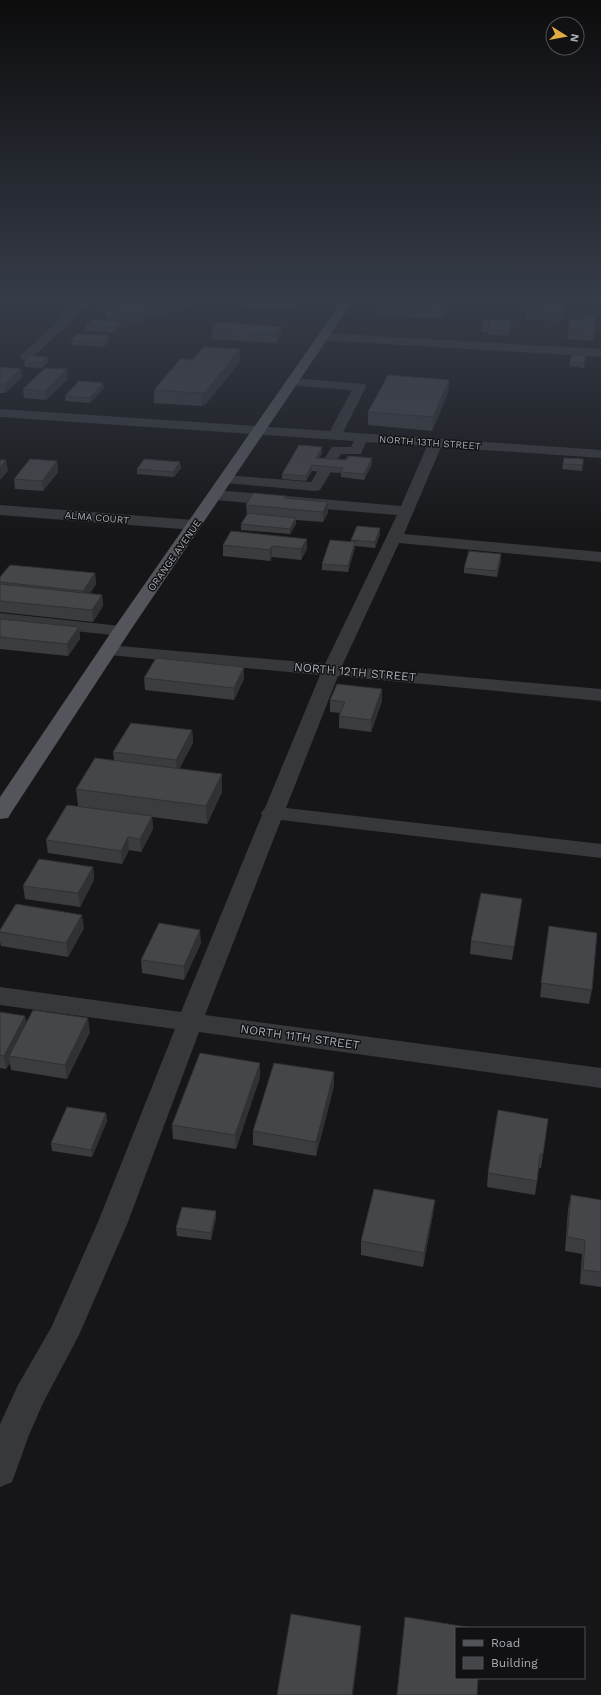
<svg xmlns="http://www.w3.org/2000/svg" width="601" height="1695" font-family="'Work Sans',sans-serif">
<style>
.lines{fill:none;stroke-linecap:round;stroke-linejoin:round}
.minor{fill:#37383c;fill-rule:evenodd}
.major{fill:#53555b;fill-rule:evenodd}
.wall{fill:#3b3c40}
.shaded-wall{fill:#303134}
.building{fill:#45464a;stroke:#303134}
.labels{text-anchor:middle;stroke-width:3;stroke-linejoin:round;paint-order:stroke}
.far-street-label{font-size:10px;fill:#a9adb6;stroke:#111113}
.street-label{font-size:12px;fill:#a9adb6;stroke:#111113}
</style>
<rect width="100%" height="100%" fill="#161618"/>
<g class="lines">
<path class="minor" d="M83,298h12l-65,62h-8l-2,-3 2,-3z
M324,333l277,16v8l-281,-17 -2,-3 2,-3z
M293,378l72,6 1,3 -23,45 258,18v8l-160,-11 -37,87 197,18v10l-202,-19 -57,123 259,23v12l-263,-25 -52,132 315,36v14l-320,-38 -76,195 396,53v20l-402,-56 -71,190 -49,113 -36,68 -14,32 -17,47 -12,5v-63l18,-39 33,-57 47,-106 77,-193 -175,-24v-18l181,25 81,-197 -1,-2 4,-5 55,-133 -211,-20 -6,-1 -3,-4 3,-4 6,-1 216,19 72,-149 -182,-15 -5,-2 -3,-3 3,-3 5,-2 186,16 26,-60 -61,-4 -5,12h-20l-8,13h-10l-2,-3 11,-17h19l3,-6 -354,-24v-8l330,22 22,-41 -64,-5 -1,-3z
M324,468l5,1 2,3 -11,18 -5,1 -89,-8 -5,-1 -2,-3 2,-3 5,-1 85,7 8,-13z
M0,505l194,15 6,2 2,3 -2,3 -6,2 -194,-15z
M0,613l121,13 6,1 3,4 -3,4 -6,1 -121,-13z"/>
<path class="major" d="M344,298h11l-225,333 -119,182 -3,5 -8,1v-22l112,-166z"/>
</g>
<path class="wall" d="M154,298h46l-2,4 -12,-1v4l-6,7h-11l-4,3 -18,-1 -6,7 -35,-2 -1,-8h-2v-9l50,-2z
M414,298h13v2l-13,-1z
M573,298h14v1z
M245,302l50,2 -3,5 -47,-3z
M448,304l-1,8 -3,7 -67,-4v-9z
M527,310l36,1 -3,10 -34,-2z
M583,320l12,5 -2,16 -26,-2 1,-9z
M121,322v4l-8,7 -28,-2v-5z
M489,325l-1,7h-7l1,-5z
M512,325l-3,11 -21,-1v-5z
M281,327v8l-5,8 -64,-4v-9z
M108,335l1,5 -5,7 -32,-2 -1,-5z
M240,349v13l-35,43 -4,1 -47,-3v-13l38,-30z
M48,357v5l-6,6 -17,-1 -1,-5z
M585,361l-1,7 -14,-2v-4z
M0,367l21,2 1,9 -17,15h-5z
M68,379l-22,21 -22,-2 -1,-9z
M449,380l-1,13 -16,38 -64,-6v-13z
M104,388l-14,15 -25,-2v-5z
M322,447v6l-3,5 53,6 -8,16 -23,-3v-4l-29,-2 -6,10 -24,-2v-5z
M583,459l-1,12 -20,-2 1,-5z
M57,461l1,11 -15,19 -28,-2 -1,-10z
M181,468l-7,9 -37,-3v-5z
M286,496v2l42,15 -5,9 -27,-2v4l-6,10 -49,-4v-6l6,-9 -1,-10z
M380,528v6l-5,14 -20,-2 -7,26 -26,-2v-6l29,-22v-2z
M307,539v10l-6,11 -29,-3 -2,4 -47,-5v-11z
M501,560l-4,17 -33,-4v-5z
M95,573l1,11 -6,9 12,2 1,11 -10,16 -93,-10v-35z
M0,619l79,8 1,12 -12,17 -68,-7z
M244,667v12l-10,21 -89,-10 -1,-12z
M330,700l52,1 -11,31 -32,-4v-12l2,-3 -11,-1z
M192,730l1,13 -14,26 43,5v18l-15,32 -55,-7 1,12 -12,23 -12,-2 -7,14 -74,-11 -2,-13 32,-34 -2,-17 38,-28 -1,-9z
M93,867l1,13 -14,27 -55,-8 -2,-13z
M522,899l-2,13 -8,48 -42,-6 1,-13z
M549,926l43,64 -3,14 -49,-7z
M84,928l-16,29 -67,-11 -1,-5v-11z
M201,943l-17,37 -42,-7 -1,-13z
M0,1012l25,4 1,7 64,9 -23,47 -56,-9 -1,-7 -4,6 -6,-1z
M260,1063v14l-24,72 -63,-10 -1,-14z
M334,1072v14l-18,70 -63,-11v-14z
M106,1113l1,8 -15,36 -40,-6 -1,-8z
M548,1119l-7,49h-2l-4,27 -48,-8 1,-14z
M571,1195l30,5v87l-21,-3 2,-30 -17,-3 3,-42z
M216,1211v7l-5,22 -34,-4 -1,-8z
M433,1214l-10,53 -62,-12v-14z"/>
<path class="shaded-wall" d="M184,298h1l1,7 -6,7v-8z
M197,298h3l-2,4z
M295,299v5l-3,5v-5z
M564,302l-1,9 -3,10 1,-8z
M168,303l1,9 -4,3v-8z
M448,304l-1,8 -3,7 1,-8z
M146,306l1,8 -6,7 -1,-8z
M121,322v4l-8,7v-5z
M281,327v8l-5,8v-9z
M108,335l1,5 -5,7 -1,-5z
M240,349v13l-35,43 -4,1v-13z
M48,357v5l-6,6v-5z
M21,369l1,9 -17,15 -1,-9z
M67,369l1,10 -22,21 -1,-9z
M449,380l-1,13 -16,38 1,-14z
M103,383l1,5 -14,15 -1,-5z
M322,447v6l-6,10v-5z
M372,458v6l-8,16v-6z
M6,460l2,11 -8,9v-12z
M57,461l1,11 -15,19 -1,-10z
M180,462l1,6 -7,9 -1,-5z
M312,465v6l-6,10v-5z
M328,502v11l-5,9v-10z
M296,518v6l-6,10v-5z
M380,528v6l-5,14v-6z
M307,539v10l-6,11v-11z
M355,542v6l-7,24v-6z
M272,546v11l-2,4v-11z
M501,554v6l-4,17v-6z
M95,573l1,11 -12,18 -1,-11z
M102,595l1,11 -10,16 -1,-12z
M79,627l1,12 -12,17 -1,-12z
M244,667v12l-10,21v-12z
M382,689v12l-11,31v-12z
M192,730l1,13 -16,30 -1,-13z
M222,774v18l-15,32 -1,-18z
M152,816l1,13 -12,23 -1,-13z
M128,837l1,13 -7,14 -1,-13z
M93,867l1,13 -14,27 -2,-14z
M82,915l2,13 -16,29 -2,-14z
M200,930l1,13 -17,37v-14z
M25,1016l2,13 -18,27 1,7 -4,6 -2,-13z
M88,1018l2,14 -23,47 -2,-14z
M260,1063v14l-24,72 -1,-14z
M334,1072v14l-18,70v-14z
M106,1113l1,8 -15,36 -1,-7z
M435,1200l-2,14 -10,53 1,-14z
M216,1211v7l-5,22v-7z
M361,1626l-1,13 -7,56h-1z"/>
<path class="building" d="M107,298h23l23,2 1,-2h30l-4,6 -12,-1 -3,4 -19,-1 -6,7 -35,-3 8,-7 -10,-1z
M247,298h31l17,1 -3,5 -47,-2z
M381,299l67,5 -3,7 -68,-5z
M531,300l33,2 -3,11 -34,-3z
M584,315l12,1 -2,16 -26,-2 2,-11 13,1z
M93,319l28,3 -8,6 -28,-2z
M491,319l21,2 -2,10 -22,-1z
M483,320h6l-1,7h-6z
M218,322l63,5 -5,7 -64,-4z
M77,334l31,1 -5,7 -32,-2z
M204,347l36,2 -35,43 -4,1 -47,-3 26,-31 12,1z
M572,355l14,1 -2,7 -14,-1z
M30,356l18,1 -6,6 -18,-1z
M0,367l21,2 -17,15h-4z
M45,368l22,1 -22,22 -22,-2z
M388,375l61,5 -16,37 -65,-5z
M79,381l24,2 -14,15 -24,-2z
M299,445l23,2 -6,11 30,2 2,-4 24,2 -8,16 -23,-2 2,-4 -31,-3 -6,11 -24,-2z
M564,458l19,1v6l-20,-1z
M30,459l27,2 -15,20 -28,-2z
M144,459l36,3 -7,10 -36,-3z
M0,460h6l-6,8z
M253,493l33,3 -2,2 44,4 -5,10 -77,-7z
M248,513l48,5 -6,11 -49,-5z
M357,526l23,2 -5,14 -24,-2z
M231,531l76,8 -6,10 -29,-3 -2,4 -47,-5z
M330,540l25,2 -7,24 -26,-2z
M469,551l32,3 -4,17 -33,-3z
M10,565l85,8 -12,18 -83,-9v-5z
M0,584l102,11 -10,15 -92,-9z
M0,619l79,8 -12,17 -67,-7z
M156,658l88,9 -10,21 -90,-10z
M337,684l45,5 -11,31 -32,-4 6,-14 -15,-2z
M131,723l61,7 -16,30 -63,-8z
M95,758l127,16 -16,32 -130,-17z
M67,805l85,11 -12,23 -12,-2 -7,14 -75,-11z
M39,859l54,8 -15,26 -55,-7z
M481,893l41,6 -8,48 -43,-6z
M16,904l66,11 -16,28 -66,-11v-2z
M159,923l41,7 -16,36 -43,-6z
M549,926l48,7 -5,57 -51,-7z
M33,1010l55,8 -23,47 -56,-9z
M0,1012l25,4 -21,40 -4,-1z
M200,1053l60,10 -25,72 -63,-10z
M274,1063l60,9 -18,70 -63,-11z
M67,1107l39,6 -15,37 -40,-7z
M498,1110l50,9 -5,35h-3l-3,27 -49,-8z
M374,1189l61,11 -11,53 -63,-12z
M571,1195l30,5v72l-18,-2 2,-30 -18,-3z
M182,1207l34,4 -5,22 -35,-5z
M291,1614l70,12 -9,69h-75z
M405,1617l68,11h-17v50h22l-1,17h-80z"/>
<linearGradient id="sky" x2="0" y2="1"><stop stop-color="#0c0c0d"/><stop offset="0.56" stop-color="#363c48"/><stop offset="1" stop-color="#363c48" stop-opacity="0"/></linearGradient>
<rect width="601" height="536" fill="url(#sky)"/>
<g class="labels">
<g class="far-street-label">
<text transform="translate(430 442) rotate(4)" y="4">NORTH 13TH STREET</text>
<text transform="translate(97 517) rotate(5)" y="4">ALMA COURT</text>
<text transform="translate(174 555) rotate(-55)" y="4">ORANGE AVENUE</text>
</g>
<g class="street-label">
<text transform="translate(355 672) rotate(5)" y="4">NORTH 12TH STREET</text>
<text transform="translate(300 1037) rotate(8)" y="4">NORTH 11TH STREET</text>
</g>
</g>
<rect x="455" y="1627" width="130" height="52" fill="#111113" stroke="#4e4f54"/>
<rect x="463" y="1640" width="20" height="6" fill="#53555b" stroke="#4e4f54"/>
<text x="491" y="1647" font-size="12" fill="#a9adb6">Road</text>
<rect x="463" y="1657" width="20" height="12" fill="#45464a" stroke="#4e4f54"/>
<text x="491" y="1667" font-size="12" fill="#a9adb6">Building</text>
<g transform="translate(565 36) rotate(101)"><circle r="19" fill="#111113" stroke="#4e4f54"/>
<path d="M0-3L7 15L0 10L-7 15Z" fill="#e2ac43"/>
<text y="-6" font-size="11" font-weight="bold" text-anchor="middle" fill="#a9adb6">N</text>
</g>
</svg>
